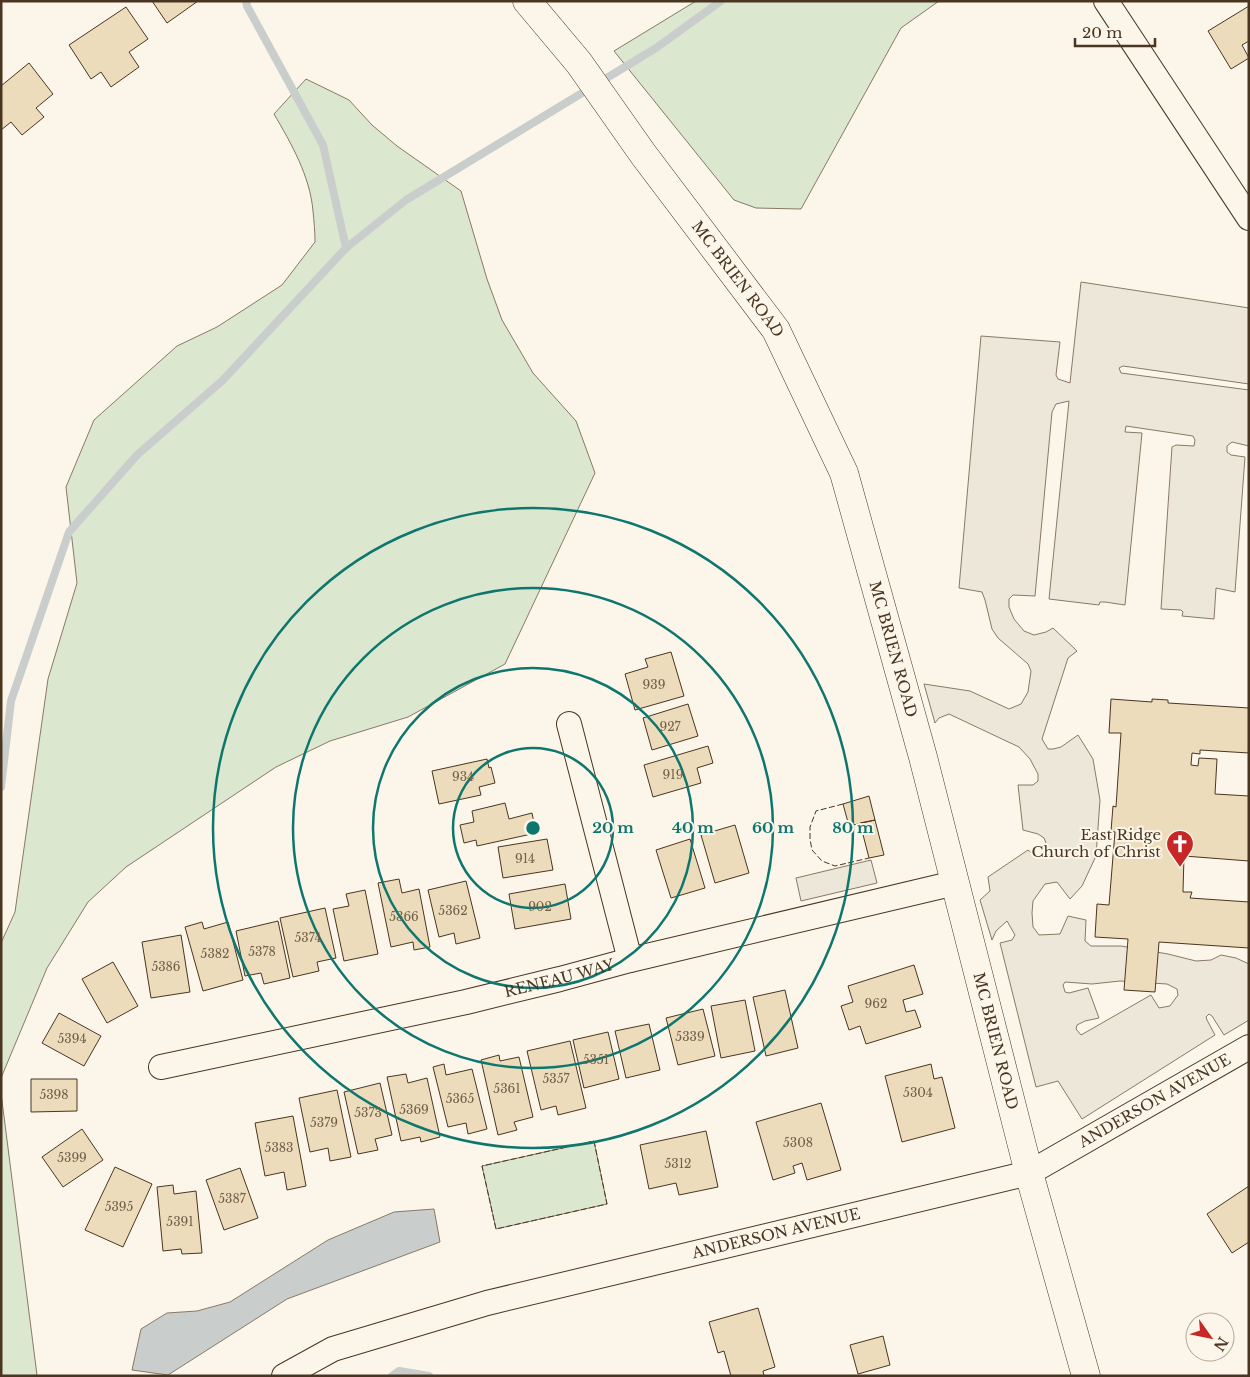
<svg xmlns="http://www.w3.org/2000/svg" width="1250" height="1377" font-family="'Libre Baskerville',serif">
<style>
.green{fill:#dce7d0;stroke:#887966}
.parking{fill:#ede7d9;stroke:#887966;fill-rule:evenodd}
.water{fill:#c9cecd;stroke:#887966}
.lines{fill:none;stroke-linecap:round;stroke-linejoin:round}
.stream{stroke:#c9cecd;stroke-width:8}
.building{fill:#ecdcbc;stroke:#4a3520}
.street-casing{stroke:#4a3520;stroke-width:26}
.secondary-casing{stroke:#4a3520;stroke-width:29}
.street{stroke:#fbf6e9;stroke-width:24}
.secondary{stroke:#fbf6e9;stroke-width:28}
.fence{stroke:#4a3520;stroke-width:1;stroke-dasharray:6 2.5;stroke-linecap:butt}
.ring{fill:none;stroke:#0f766e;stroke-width:2.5}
.labels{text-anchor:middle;stroke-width:4;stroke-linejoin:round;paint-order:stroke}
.number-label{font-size:12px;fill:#725f47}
.street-label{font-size:15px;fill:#4a3520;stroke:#fbf6e9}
.poi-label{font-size:15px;fill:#4a3520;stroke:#fbf6e9;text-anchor:end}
.centre{fill:#0f766e;stroke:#fbf6e9;stroke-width:2.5}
.ring-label{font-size:15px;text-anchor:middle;font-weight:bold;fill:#0f766e;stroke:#fbf6e9;stroke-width:4;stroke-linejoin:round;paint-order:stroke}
</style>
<rect width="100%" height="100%" fill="#fbf6e9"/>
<path class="green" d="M696,1h243l-38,27 -100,181 -45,-1 -22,-8 -120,-149z
M306,79l43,21 23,25 25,21 64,45 26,88 15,41 31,53 43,48 19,52 -90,191 -97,53 -78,24 -54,26 -150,100 -38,35 -41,66 -46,110v-135l14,-31 33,-233 29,-96 -11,-96 28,-67 83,-74 40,-19 65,-42 33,-43c0,-10 -1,-21 -2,-31 -3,-35 -22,-68 -39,-97z
M1,1093l36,282v1h-36z
M594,1141l13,63 -111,25 -14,-63z"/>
<path class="parking" d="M1081,282l168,26v76l-126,-18 -4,2 2,5 128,17v56l-17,-4 -5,4v6l4,3 14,2 -10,135 -19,-4 -2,31 -32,-3 1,-4 -2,-2 -20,-1 11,-162 4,-2 18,1 1,-6 -2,-4 -67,-10 -1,6 17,1 -17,172 -20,-3h-5l-1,3 -50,-6 20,-198 -13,3 -4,8 -17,184 -22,-1 -4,4v8l5,12 10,12 10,4 12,-3 7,-4 24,23 -9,7 -26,81 6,10h5l8,-2 17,-12 15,24 7,41 -4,56 -14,30 -12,13 -13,-17 -12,2 -12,17 -1,12 1,14 6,8 21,-1 8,-18 18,4 -1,21 6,5h30l47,8 28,7 15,-1 10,-5 15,3 13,6v56l-25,15 -12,-19 -3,-2 -3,3 1,3 8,15 -133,84 -24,-38 -22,6 -36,-144 12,-3 3,-5 -8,-14 -11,10 -4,9 -12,-40 10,-9 -2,-14 40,-27 7,6h3l7,-5 1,-8 -2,-5 -6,-4 -15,-4 -5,-45h15l5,-4v-7l-8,-15 -11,-12 -70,-33 -10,4 -4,5 -11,-39 46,7 39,18 12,-5 7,-12 3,-21 -3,-7 -30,-26 -6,-9 -7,-29 -3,-8 -23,-4 22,-252 79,6 -4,33 2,4 12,4zM1120,981l47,3 10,5 1,6 -8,11 -11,2 -8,-13 -70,40 -5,-6 1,-4 8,-4 14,-3 -11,-30 -19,5 -4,-1 -2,-7 2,-3 27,2z
M871,860l6,23 -76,18 -5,-23z"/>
<path class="water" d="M434,1209l6,33 -153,57 -119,76 -36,-5 9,-41 26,-16 30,-2 33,-9 98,-62 66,-28z"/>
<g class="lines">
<path class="stream" d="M246,1l1,5 76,139 23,103
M1,787l10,-86 58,-169 68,-77 86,-75 123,-132 60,-48 250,-152 65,-47
M392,1376l7,-5 30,5"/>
</g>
<path class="building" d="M152,1h46l-31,22z
M1249,6v35l-7,4 7,13 -18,11 -23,-38z
M126,7l22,32 -19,13 10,15 -28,20 -10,-15 -10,7 -22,-34z
M29,63l24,31 -17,14 8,9 -22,18 -11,-13 -10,8v-44z
M671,652l13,44 -49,14 -10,-36 23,-7 -3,-8z
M1111,699l41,3v-3l16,1v3l81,5v45l-49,-3v4l-8,-1 -1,12 7,1 1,-8 18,1 -2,35 34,2v65l-65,-5 -1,36h9l-2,6 59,4v46l-90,-6 -4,50 -31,-2 4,-51 -33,-2 2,-33 12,1 6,-73 -4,-1 2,-25 3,1 5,-74h-12z
M688,704l10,32 -46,14 -9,-32z
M708,746l5,17 -16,5 4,15 -48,14 -9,-32z
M487,759l2,9 2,-1 4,16 -16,4 2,8 -42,9 -7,-33z
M869,796l6,24 -26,6 -6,-22z
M505,803l4,16 23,-6 4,20 -59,13 -1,-6 -12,3 -4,-18 14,-3 -2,-11z
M875,820l9,35 -15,3 -9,-35z
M735,825l14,48 -34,10 -14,-48z
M547,839l6,31 -50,8 -5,-31z
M690,839l15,49 -34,10 -15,-48z
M399,879l3,14 17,-4 11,58 -16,3 -1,-8 -22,5 -13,-64z
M466,881l14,57 -24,6 -2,-11 -15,4 -11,-47z
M565,884l6,35 -56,10 -6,-35z
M365,890l13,64 -34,7 -11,-52 16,-3 -3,-12z
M325,908l11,50 -19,4 2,9 -26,6 -13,-59z
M278,921l12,57 -26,6 -3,-11 -16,3 -9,-45z
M202,922l2,7 24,-7 15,58 -40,11 -18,-64z
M181,935l9,57 -39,6 -9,-56z
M113,962l25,44 -31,17 -25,-44z
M914,965l9,29 -20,6 3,12 9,-2 6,17 -55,17 -6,-18 -11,4 -8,-24 12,-4 -5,-16z
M785,990l13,58 -32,8 -13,-59z
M745,1000l10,51 -34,7 -10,-52z
M703,1009l12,47 -37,9 -12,-47z
M59,1013l42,23 -17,30 -42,-23z
M649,1024l11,46 -34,8 -11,-47z
M608,1032l11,47 -35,9 -11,-48z
M570,1041l16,67 -28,7 -2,-9 -15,4 -14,-59z
M499,1055l1,6 19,-4 14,60 -19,5 3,8 -19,5 -17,-75z
M444,1064l2,11 26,-6 15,60 -19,5 -2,-11 -18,4 -15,-60z
M931,1064l3,15 8,-2 13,51 -53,14 -17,-66z
M406,1074l2,9 19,-5 13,59 -19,5 -1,-5 -19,4 -14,-64z
M31,1079h46v32l-46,1z
M380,1083l12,52 -17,4 3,11 -20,4 -14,-62z
M337,1090l14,67 -21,4 -2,-13 -18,4 -11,-54z
M821,1103l20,67 -34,10 -5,-17 -9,3 2,7 -22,7 -17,-58z
M293,1116l13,70 -19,4 -3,-18 -19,4 -10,-53z
M82,1129l21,31 -40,27 -21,-30z
M706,1131l12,56 -39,8 -3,-12 -27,6 -9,-44z
M115,1167l37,17 -29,63 -38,-17z
M240,1168l18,50 -34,12 -18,-50z
M173,1185l1,9 22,-3 6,62 -20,1 -1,-5 -18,2 -6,-64z
M1249,1186v56l-17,11 -25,-39z
M758,1308l17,59 -12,4 1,5h-33l-7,-25 -6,2 -9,-31z
M883,1336l7,29 -32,9 -8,-29z"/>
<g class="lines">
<defs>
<g id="street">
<path d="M1106,1l143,217"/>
<path d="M569,724l61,236"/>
<path id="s1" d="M161,1067l305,-65 94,-23 70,-19 325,-77"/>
<path id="s2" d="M284,1376l49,-27 154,-46 542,-130 220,-126"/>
</g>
<g id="secondary">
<path id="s3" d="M527,1l52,62 64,91 133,176 68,143 79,284 106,416 57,203"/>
</g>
</defs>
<use href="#street" class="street-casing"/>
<use href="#secondary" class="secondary-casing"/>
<use href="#street" class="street"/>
<use href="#secondary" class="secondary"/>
<path class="fence" d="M843,804l-27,7 -6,16v12l2,11 10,11 13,5 34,-8
M594,1141l13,63 -111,25 -14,-63z"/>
</g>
<g class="ring">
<circle cx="533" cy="828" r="80"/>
<circle cx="533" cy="828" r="160"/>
<circle cx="533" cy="828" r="240"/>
<circle cx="533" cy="828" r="320"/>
</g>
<defs>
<symbol id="church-pin" viewBox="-11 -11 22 30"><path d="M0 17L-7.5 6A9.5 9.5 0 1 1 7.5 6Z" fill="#c62828" stroke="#fbf6e9"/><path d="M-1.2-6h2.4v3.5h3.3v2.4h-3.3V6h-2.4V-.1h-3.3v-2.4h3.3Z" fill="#fff"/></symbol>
</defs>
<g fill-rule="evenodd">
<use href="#church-pin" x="1164" y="828" width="32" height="43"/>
</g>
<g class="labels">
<g class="number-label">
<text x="654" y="689">939</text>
<text x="670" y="731">927</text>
<text x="673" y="779">919</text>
<text x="463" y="781">934</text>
<text x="525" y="863">914</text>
<text x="540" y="911">902</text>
<text x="453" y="915">5362</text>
<text x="404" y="921">5366</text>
<text x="308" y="942">5374</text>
<text x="262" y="956">5378</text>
<text x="215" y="958">5382</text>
<text x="166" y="971">5386</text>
<text x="876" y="1008">962</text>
<text x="690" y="1041">5339</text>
<text x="72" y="1043">5394</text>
<text x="596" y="1064">5351</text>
<text x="556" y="1083">5357</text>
<text x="507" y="1093">5361</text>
<text x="918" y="1097">5304</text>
<text x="54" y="1099">5398</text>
<text x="460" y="1103">5365</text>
<text x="414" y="1114">5369</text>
<text x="368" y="1117">5373</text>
<text x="324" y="1127">5379</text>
<text x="798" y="1147">5308</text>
<text x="279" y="1152">5383</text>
<text x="72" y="1162">5399</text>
<text x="678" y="1168">5312</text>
<text x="232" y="1203">5387</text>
<text x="119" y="1211">5395</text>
<text x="180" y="1226">5391</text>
</g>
<g class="street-label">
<text dy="5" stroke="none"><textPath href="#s3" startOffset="349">MC BRIEN ROAD</textPath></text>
<text dy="5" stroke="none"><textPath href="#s3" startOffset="754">MC BRIEN ROAD</textPath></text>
<text dy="5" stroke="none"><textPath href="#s1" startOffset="408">RENEAU WAY</textPath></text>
<text dy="5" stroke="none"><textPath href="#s3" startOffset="1159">MC BRIEN ROAD</textPath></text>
<text dy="5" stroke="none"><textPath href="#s2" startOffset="919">ANDERSON AVENUE</textPath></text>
<text dy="5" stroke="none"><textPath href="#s2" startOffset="514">ANDERSON AVENUE</textPath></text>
</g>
<g class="poi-label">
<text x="1161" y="840">East Ridge<tspan x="1161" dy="17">Church of Christ</tspan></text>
</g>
</g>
<circle cx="533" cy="828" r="8" class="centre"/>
<g class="ring-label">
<text x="613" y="833">20 m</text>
<text x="693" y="833">40 m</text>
<text x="773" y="833">60 m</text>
<text x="853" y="833">80 m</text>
</g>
<rect width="1250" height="1377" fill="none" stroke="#4a3520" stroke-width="5"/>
<g transform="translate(1210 1337) rotate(123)"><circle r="24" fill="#fbf6e9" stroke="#b4a999"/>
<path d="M0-4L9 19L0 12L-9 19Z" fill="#c62828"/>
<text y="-8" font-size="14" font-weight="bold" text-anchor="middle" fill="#4a3520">N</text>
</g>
<path d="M1075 38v8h80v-8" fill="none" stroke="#4a3520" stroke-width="2.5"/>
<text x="1082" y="38" font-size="15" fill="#4a3520" stroke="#fbf6e9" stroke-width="4" paint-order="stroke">20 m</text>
</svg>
